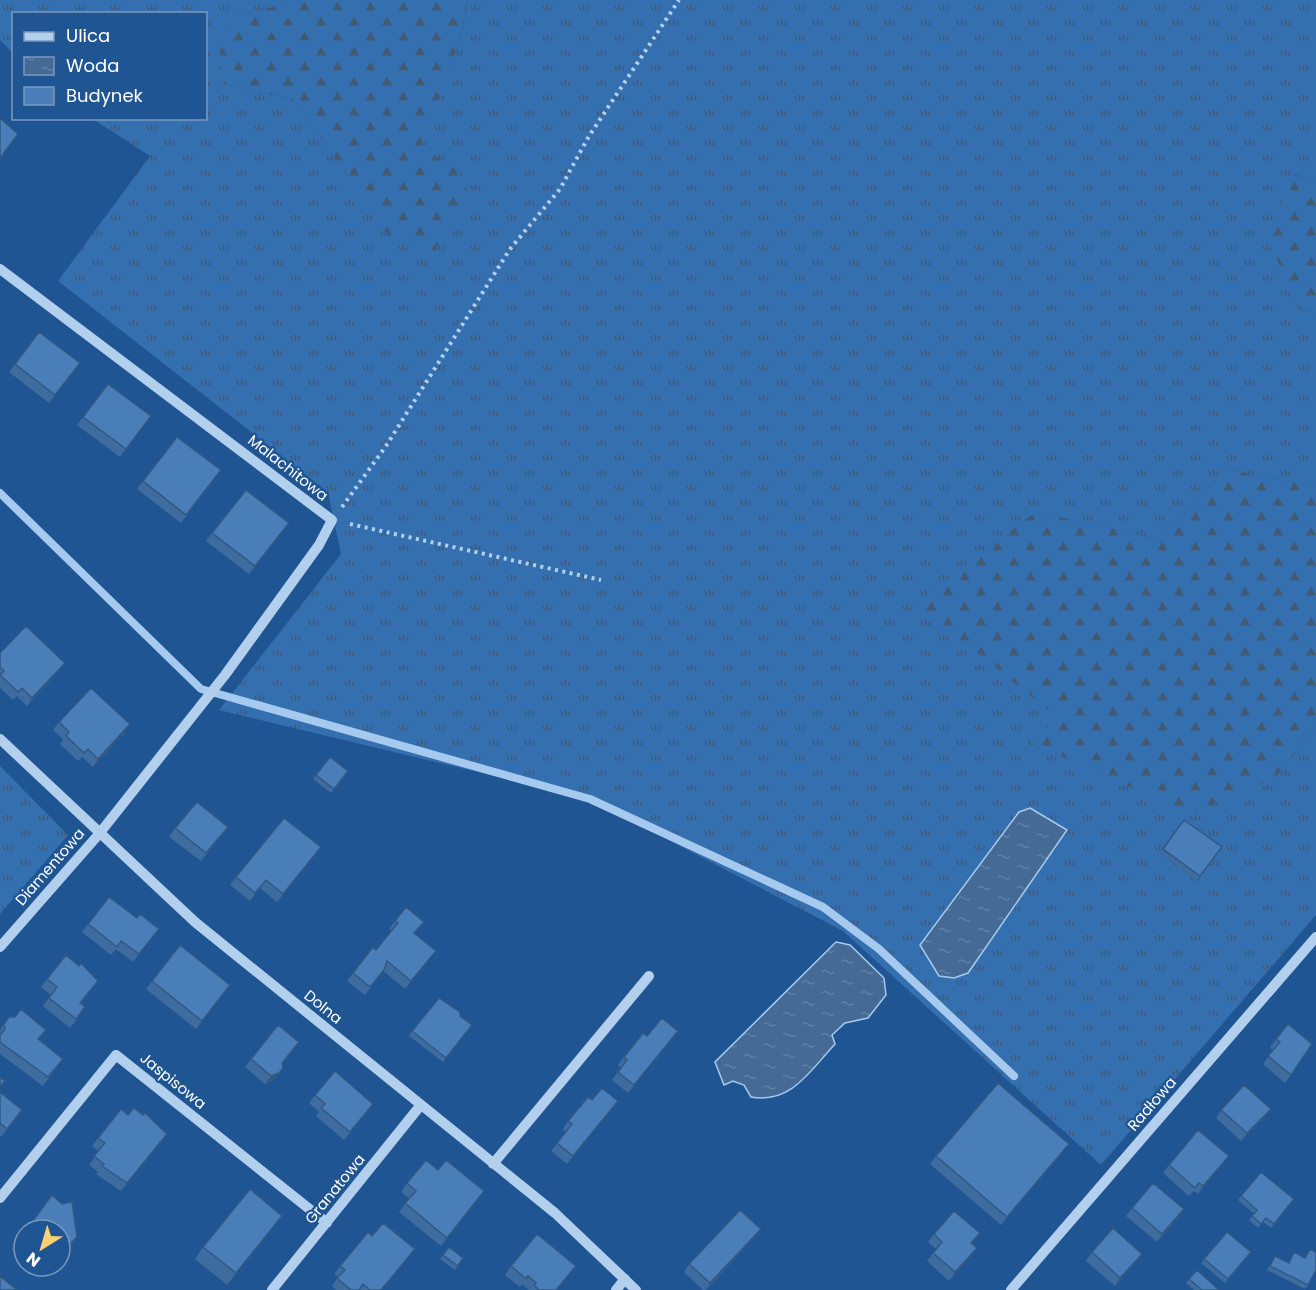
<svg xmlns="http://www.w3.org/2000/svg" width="1316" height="1290" font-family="Poppins,sans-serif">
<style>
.grass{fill:url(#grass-tufts)}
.forest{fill:url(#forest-firs)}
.water{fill:url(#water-ripples);stroke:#a6caef;stroke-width:1.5}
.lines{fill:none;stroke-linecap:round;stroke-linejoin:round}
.stream{stroke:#a6caef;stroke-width:8}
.path{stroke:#b2cfee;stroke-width:4;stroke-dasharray:3 4.5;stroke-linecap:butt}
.minor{stroke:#b2cfee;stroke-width:10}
.wall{fill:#3f6c9f}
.shaded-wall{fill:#335882}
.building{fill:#497eb9;stroke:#335882;stroke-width:1.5}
.labels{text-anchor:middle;stroke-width:4.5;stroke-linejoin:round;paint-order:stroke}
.street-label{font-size:15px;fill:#fff;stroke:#205593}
</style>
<defs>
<pattern id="grass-tufts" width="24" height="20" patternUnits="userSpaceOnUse" patternTransform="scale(1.5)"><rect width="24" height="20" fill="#346fb0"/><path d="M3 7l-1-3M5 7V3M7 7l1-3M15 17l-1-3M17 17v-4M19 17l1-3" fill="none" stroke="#425a74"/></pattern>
<pattern id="forest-firs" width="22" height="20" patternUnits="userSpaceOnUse" patternTransform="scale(1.5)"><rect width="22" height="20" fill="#346fb0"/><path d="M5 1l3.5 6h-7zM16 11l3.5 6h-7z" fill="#425a74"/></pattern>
<pattern id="water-ripples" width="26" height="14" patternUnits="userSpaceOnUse" patternTransform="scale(1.5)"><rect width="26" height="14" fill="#456a96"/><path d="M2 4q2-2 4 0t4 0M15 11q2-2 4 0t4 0" fill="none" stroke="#6180a6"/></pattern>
</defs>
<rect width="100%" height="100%" fill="#205593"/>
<path class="grass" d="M0,0h283v5l-47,10 -12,69 70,15 96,137 67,-66 -37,-24 41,-110 7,-36h848v184l-22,-11 1,131 21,11v168l-5,3 -86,-17 -63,71 -126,-28 -120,91 143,115 -27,25 242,36 42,-52v188l-215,250 -258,-234 -253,-132 -371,-89 122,-156 -13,-62 -270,-211 92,-125 -57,-37 113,-1v-104h-192l-1,39 -13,-13z
M0,766l68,69 -68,79z"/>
<path class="forest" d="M283,0h185l-7,36 -40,110 36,24 13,25 -37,58 -43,-16 -96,-138 -70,-15 -7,-51 19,-18 47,-10z
M1293,173l23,11v131l-21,-11 -26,-64z
M1225,469l86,17 5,-3v244l-42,52 -83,35 -160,-71 27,-25 -143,-115 121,-91 126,28z"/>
<path class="water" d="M1030,808l37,22 -99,143 -14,5 -15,-2 -19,-31 99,-133z
M836,942l14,3 34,33 2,17 -18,23 -23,5 -13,12 3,9c-25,27 -44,60 -84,53l-7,-12 -11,-4 -9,4 -9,-23z"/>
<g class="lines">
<path class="stream" d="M0,493l201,196 389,110 233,108 56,42 135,127"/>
<path class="path" d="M342,507l44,-61 124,-197 50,-60 29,-53 90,-136
M350,524l251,56"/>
<path class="minor" d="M0,269l332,251 -13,25 -94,130 -126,159 -99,113
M0,739l195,183 360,291 81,77
M493,1164l156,-188
M0,1198l116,-143 211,168
M272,1290l148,-184
M616,1290l9,-11
M1011,1290l305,-353"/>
</g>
<path class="wall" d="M80,363l-31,40 -40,-31 6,-8z
M108,384l43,32 -31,41 -43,-32z
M215,478l-34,45 -44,-34 6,-8z
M283,531l-34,43 -43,-33 6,-8z
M0,653l59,18 -32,35 -10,-10 -4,4 -13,-12z
M59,722l66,11 -32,34 -11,-10 -4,4 -18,-17 3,-5 -10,-9z
M330,757l18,14 -17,22 -18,-14z
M1184,820l38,27 -25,33 -37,-26z
M228,827l-27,34 -32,-24 6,-9z
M321,847l-44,55 -17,-14 -10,13 -20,-16 6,-8z
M137,918l22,11 -26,33 -17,-13 -5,6 -29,-23 6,-8z
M395,921l20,13 15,25 -25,30 -22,-18 -18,24 -18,-14 6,-8 23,-23 16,-19 -3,-2z
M47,979l51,2 -17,22 -1,12 -10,13 -27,-22 8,-11 -10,-8z
M152,981l78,4 -34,44 -50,-40z
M460,1016l12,9 -29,37 -34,-26 3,-5z
M9,1017l30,22 24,20 -20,27 -43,-32v-24z
M647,1036l25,3 -44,54 -16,-13 9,-12 -3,-3 6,-8z
M1276,1039l36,5 -27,39 -22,-19 10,-14 -3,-3z
M299,1042l-17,22 1,4 -10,13 -8,3 -20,-17 6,-8z
M0,1092l22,18 -21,27 -1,-1z
M315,1095l52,17 -23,28 -28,-24 3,-4 -10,-9z
M592,1100l26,1 -51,63 -16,-13 15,-19 -3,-3 5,-8z
M1271,1109l-6,8 -24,24 -25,-23 5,-8z
M128,1115l39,19 -46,57 -25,-17 2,-2 -9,-7 10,-14 -7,-5 6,-8z
M1069,1144l-6,8 -62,73 -71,-61 6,-8z
M1229,1156l-31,38 -4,-3 -5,5 -26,-23 6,-8z
M438,1170l40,30 -37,46 -42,-34 10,-14 -8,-6 6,-9z
M1241,1196l50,7 -20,25 -8,-6 -5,6 -9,-8 5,-6 -16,-14z
M1132,1208l46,10 -21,24 -31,-26z
M273,1228l-46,57 -32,-26 8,-12z
M24,1232v27l-12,-10z
M934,1234l38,9 5,5 -6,8 -22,25 -22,-20 9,-12 -8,-7z
M372,1236l37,21 -27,33h-46l-4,-4 6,-9 -4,-3 6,-8z
M755,1237l-49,53h-3l-19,-18 5,-8z
M449,1247l14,11 -8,12 -15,-11z
M1310,1249l-2,36 -3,4 -38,-19 8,-14 14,7 5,-11 11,6z
M1092,1252l50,2 -6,8 -21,24 -29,-25z
M1251,1252l-26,31 -24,-20 3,-4z
M32,1266h14l-6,6z
M511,1266h65l-19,24h-28l-7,-6 -2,3 -15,-12z
M1189,1279l28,11h-23l-8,-7z"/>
<path class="shaded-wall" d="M65,663l-6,8 -32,35 5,-8z
M130,724l-5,9 -32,34 5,-8z
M321,847l-6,8 -38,47 6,-8z
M436,951l-6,8 -25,30 6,-8z
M678,1031l-6,8 -44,54 6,-8z
M283,1068l-10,13 -8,3 6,-8z
M618,1101l-6,8 -45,55 6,-8z
M1271,1109l-6,8 -24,24 6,-8z
M167,1134l-6,8 -40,49 6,-8z
M1069,1144l-6,8 -62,73 6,-8z
M1229,1156l-6,8 -25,30 5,-8z
M484,1191l-6,9 -37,46 6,-8z
M1184,1209l-6,9 -21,24 5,-8z
M282,1216l-9,12 -46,57 9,-12z
M761,1229l-6,8 -50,53 5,-7z
M77,1237l-11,15 -6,1v-4l4,-4z
M977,1248l-6,8 -22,25 6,-9z
M1142,1254l-6,8 -21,24 5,-8z"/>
<path class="building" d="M0,118l18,16 -18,24z
M39,332l41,31 -25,32 -40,-31z
M108,384l43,32 -25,33 -43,-32z
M177,437l44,33 -35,45 -43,-34z
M246,490l43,33 -34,43 -43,-33z
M26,626l39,37 -33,35 -10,-10 -4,4 -18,-17 4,-4 -4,-4v-14z
M91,688l39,36 -32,35 -10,-10 -4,4 -18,-17 3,-4 -10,-10z
M330,757l18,14 -14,18 -18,-14z
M197,802l31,25 -22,26 -31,-25z
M284,818l37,29 -38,47 -17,-14 -11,13 -19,-16z
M1184,820l38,27 -22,29 -37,-27z
M109,897l28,21 3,-4 19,15 -20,25 -18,-13 -4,6 -29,-23z
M406,907l18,15 -10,11 22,18 -25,30 -24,-20 -3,9 -14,17 -17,-14 20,-26 3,3 22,-27 -3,-2z
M180,945l50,40 -28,36 -50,-40z
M66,955l13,11 2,-3 17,18 -18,22 5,4 -9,12 -27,-21 8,-11 -10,-8z
M439,998l21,14v4l12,9 -26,33 -34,-27z
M21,1009l25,21 -8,9 25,20 -15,18 -48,-35v-7l5,-6 -1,-5 5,-7h6z
M662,1018l16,13 -44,54 -16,-13 9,-12 -3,-3 19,-24 4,3z
M1288,1024l24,20 -21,31 -23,-19 12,-14 -4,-3z
M278,1025l21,17 -17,21 1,5 -4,5 -8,3 -20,-17z
M335,1071l38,33 -23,28 -29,-24 4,-4 -10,-9z
M0,1077l5,4 -5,5z
M998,1083l71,61 -62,73 -71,-61z
M1244,1085l27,24 -24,24 -26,-23z
M602,1088l16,13 -45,55 -16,-13 15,-19 -4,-3 20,-24 4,3z
M0,1092l22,18 -15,19 -7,-6z
M134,1108l9,7 2,-2 22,21 -40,49 -25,-17 2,-2 -10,-8 11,-13 -7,-5 23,-29 7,6z
M1198,1130l31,26 -26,30 -4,-3 -4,5 -26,-23z
M426,1160l12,10 8,-10 38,31 -37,47 -42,-35 11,-12 -9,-8z
M1261,1172l33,27 -20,25 -8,-6 -5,6 -9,-8 5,-6 -16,-14z
M1153,1183l31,26 -22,25 -30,-26z
M250,1189l32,27 -46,57 -33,-26z
M52,1195l10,9 10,-2 5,35 -6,6 -7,2 -4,4v-19h-34z
M740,1210l21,19 -51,54 -21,-19z
M954,1211l26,22 -9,10 6,5 -22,24 -22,-19 9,-11 -8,-8z
M383,1223l32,26 -34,41h-11l-7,-6 -4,6h-8l-14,-12 8,-8 -5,-4 28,-34 4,4z
M1113,1228l29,26 -22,24 -28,-26z
M24,1232v15l-7,-6z
M1227,1232l24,20 -23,27 -24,-20z
M537,1234l39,32 -20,24h-17l-5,-5 2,-2 -8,-7 -2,3 -15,-13z
M449,1247l14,11 -5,8 -15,-11z
M1310,1249l6,3v18l-8,15 -38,-19 5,-10 14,7 5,-11 11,6z
M1197,1270l21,19 -1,1h-15l-13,-11z
M0,1276l17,14h-17z"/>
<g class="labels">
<g class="street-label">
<text transform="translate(288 468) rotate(38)" y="5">Malachitowa</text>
<text transform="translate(50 867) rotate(-49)" y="5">Diamentowa</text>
<text transform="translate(323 1007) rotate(39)" y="5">Dolna</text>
<text transform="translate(173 1081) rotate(39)" y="5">Jaspisowa</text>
<text transform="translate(1152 1104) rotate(-49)" y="5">Radłowa</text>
<text transform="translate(335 1189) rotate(-51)" y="5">Granatowa</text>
</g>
</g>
<rect x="12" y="12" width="195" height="108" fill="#205593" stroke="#7999be" stroke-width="1.5"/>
<rect x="24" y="32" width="30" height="9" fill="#b2cfee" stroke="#7999be" stroke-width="1.5"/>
<text x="66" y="42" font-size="18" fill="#ffffff">Ulica</text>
<rect x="24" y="57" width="30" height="18" fill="url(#water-ripples)" stroke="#7999be" stroke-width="1.5"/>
<text x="66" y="72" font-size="18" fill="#ffffff">Woda</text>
<rect x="24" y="87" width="30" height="18" fill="#497eb9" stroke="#7999be" stroke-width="1.5"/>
<text x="66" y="102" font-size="18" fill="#ffffff">Budynek</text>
<g transform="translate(42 1248) rotate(217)"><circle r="28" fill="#205593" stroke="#7999be" stroke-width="1.5"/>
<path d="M0-4.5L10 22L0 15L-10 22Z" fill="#fbd073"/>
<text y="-9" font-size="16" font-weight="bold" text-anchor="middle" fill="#ffffff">N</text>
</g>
</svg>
